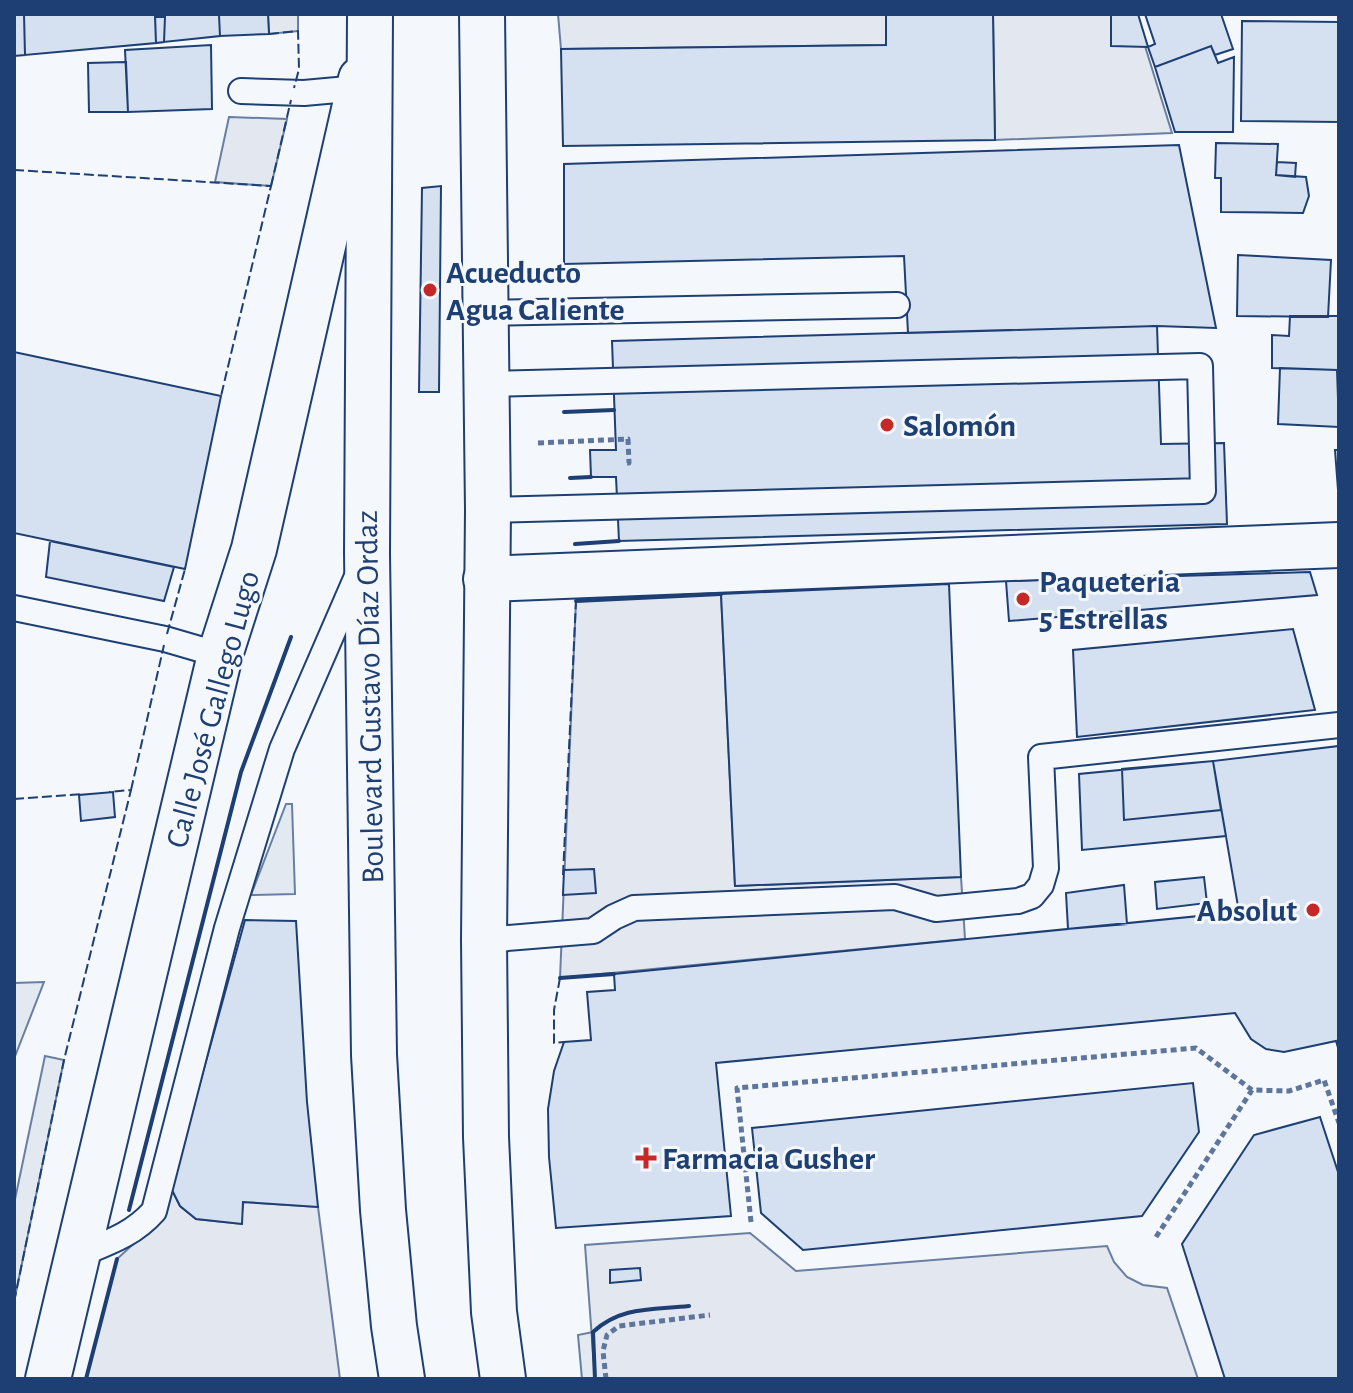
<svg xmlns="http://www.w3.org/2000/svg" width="1353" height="1393" font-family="'Alegreya Sans',sans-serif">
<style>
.green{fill:#e3e9f0;stroke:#687fa3;stroke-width:2}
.parking{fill:#e3e8f0;stroke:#687fa3;stroke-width:2}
.building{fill:#d5e0f0;stroke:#1d3f73;stroke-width:2}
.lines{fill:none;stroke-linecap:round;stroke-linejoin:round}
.lane-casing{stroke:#1d3f73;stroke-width:28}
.street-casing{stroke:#1d3f73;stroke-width:48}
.secondary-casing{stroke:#1d3f73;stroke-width:48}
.primary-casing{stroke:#1d3f73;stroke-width:48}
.path{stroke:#5e769c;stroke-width:5;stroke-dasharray:6 4;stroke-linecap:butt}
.lane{stroke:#f4f7fb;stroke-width:24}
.street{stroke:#f4f7fb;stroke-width:44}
.secondary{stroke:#f4f7fb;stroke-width:44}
.primary{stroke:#f4f7fb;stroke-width:44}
.fence{stroke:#1d3f73;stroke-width:2;stroke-dasharray:10 4;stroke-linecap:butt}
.wall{stroke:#1d3f73;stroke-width:4}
.poi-dot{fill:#c62828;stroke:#f4f7fb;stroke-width:3}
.labels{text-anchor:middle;stroke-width:6;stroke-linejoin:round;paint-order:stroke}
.poi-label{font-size:32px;font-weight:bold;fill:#1d3f73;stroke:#f4f7fb;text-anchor:start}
.street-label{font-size:32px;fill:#1d3f73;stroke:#f4f7fb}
</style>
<rect width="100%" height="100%" fill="#f4f7fb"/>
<path class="green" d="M286,804h6l3,90 -44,1z
M44,982l-30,77v-76z
M45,1056l19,4 -50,242v-98z
M593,1332l2,47h-13l-4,-44z"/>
<path class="parking" d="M268,14h30v17l-29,3z
M558,14h328v31l-325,4z
M993,14h142l37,119 -177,7z
M229,117l58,2 -16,67 -56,-4z
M721,594l14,292 226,-9 4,62 -405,39 16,-377z
M171,1188l9,18 16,13 45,5 2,-22 75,5 22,172h-254l31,-120 47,-43z
M750,1233l46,38 311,-25 7,16 13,15 16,8 24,3 31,91h-603l-10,-134z"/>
<path class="building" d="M14,14h10l1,41 -11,1z
M24,14h131l1,29 -131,12z
M155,14h72l-8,1 1,21 -56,6 1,-25h-10z
M268,14l1,20 -49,2 -1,-21z
M886,14h107l2,126 -432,6 -2,-97 325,-4z
M1111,14h27l10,33 -37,-1z
M1145,14h76l12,35 -18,6 -4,-9 -56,21 -7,-20 7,-3z
M155,17h10l-1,25 -8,1z
M1242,21l97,1v100l-98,-1z
M211,45l1,64 -84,3 -3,-62z
M1211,46l7,17 16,-6 -1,75h-58l-20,-65z
M126,62l2,50h-39l-1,-49z
M1216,143l62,1 -2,31 30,2 3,19 -6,17 -82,-1v-34h-6z
M1179,145l37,183 -59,-2 -249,7 -4,-77 -340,8v-100z
M1277,162l19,1 -1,14 -19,-2z
M441,186l-2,206h-20l3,-204z
M1238,255l93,5 -3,57 -91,-1z
M1290,316h49v54l-67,-2v-33l17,1z
M1157,326l4,118 63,-1 3,81 -608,17 -3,-64h-25l-1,-27h26l-4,-109z
M14,352l207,44 -36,173 -171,-36z
M1280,368l57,2 2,57 -61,-3z
M1335,450h4v53z
M50,541l124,26 -10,34 -118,-24z
M1310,572l7,23 -308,26 -3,-40z
M949,584l12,293 -226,9 -14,-292z
M1293,629l22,81 -238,27 -4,-87z
M1339,746v305l-3,-10 -52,11 -18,-3 -15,-10 -16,-26 -519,50 15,153 -175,12 -7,-71 -1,-48 6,-38 10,-29 27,-2 -4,-48 28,-2 -1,-16 625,-62 -26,-151z
M1213,761l13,75 -144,14 -3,-76z
M1213,761l8,49 -97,10 -2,-51z
M113,792l2,25 -34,4 -2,-26z
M594,869l2,24 -33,2 1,-25z
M1204,877l3,26 -50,6 -2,-27z
M1124,885l3,39 -59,5 -2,-36z
M245,920l51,1 11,181 11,105 -75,-5 -1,22 -46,-5 -16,-13 -9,-18z
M1193,1083l6,49 -57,84 -339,34 -42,-37 -9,-85z
M1320,1117l19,58v204h-114l-43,-135 72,-109z
M640,1268l1,12 -31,3v-13z"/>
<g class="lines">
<defs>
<path id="lane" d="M241,91l63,2 55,-5
M485,313l412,-8
M487,384l713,-18 3,125 -715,19
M14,608l151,31 55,16
M484,940l109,-9 21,-14 20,-9 261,-11 41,12 82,-8 14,-5 9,-11 5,-17 -5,-111 298,-32
M78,1255c29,-12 55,-20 76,-44l73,-283 55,-179 76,-175"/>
<path id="street" d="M486,579l853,-34"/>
<path id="secondary" d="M48,1379l172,-724 34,-106 107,-470"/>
<path id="primary" d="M370,14l-3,539 7,502 9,155 11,116 8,53
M482,14l6,496 -4,430 2,197 8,175 9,67"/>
</defs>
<use href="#lane" class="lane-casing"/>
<use href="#street" class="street-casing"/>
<use href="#secondary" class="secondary-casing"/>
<use href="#primary" class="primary-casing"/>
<path class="path" d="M538,443l90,-4 1,24h-4
M751,1222l-14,-134 459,-40 56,42
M1156,1237l96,-147 37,1 35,-11 15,43
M606,1379l-3,-28 4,-16 12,-9 91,-11"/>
<use href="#lane" class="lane"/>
<use href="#street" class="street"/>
<use href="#secondary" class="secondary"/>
<use href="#primary" class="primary"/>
<path class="fence" d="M269,34l29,-3 1,38 -5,19
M14,170l257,16 -50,210
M271,186l20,-86
M167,634l18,-65
M131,790l33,-145
M14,799l68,-5
M563,875l13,-274
M560,978l-6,32v33l10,-1
M14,1302l50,-242 67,-270 -22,2"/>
<path class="wall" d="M564,412l50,-2
M570,478l21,-1
M575,544l44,-3
M576,601l145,-7
M560,978l54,-4
M129,1210l112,-438 50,-135
M86,1379l31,-120
M595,1379l-2,-47c28,-26 60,-22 96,-26"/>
</g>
<g class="poi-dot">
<circle cx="430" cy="290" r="8"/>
<circle cx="887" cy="425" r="8"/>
<circle cx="1023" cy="599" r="8"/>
<circle cx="1313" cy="910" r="8"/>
<path d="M642 1146h8v8h8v8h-8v8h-8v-8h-8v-8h8z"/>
</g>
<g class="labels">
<g class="poi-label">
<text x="446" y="283">Acueducto<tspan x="446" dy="37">Agua Caliente</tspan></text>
<text x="903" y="436">Salomón</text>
<text x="1039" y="592">Paqueteria<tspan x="1039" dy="37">5 Estrellas</tspan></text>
<text x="1297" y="921" text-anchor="end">Absolut</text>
<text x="662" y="1169">Farmacia Gusher</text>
</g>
<g class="street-label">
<text transform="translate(369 697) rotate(-91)" y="11">Boulevard Gustavo Díaz Ordaz</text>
<text transform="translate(212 709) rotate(-75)" y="11">Calle José Gallego Lugo</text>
</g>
</g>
<rect width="1353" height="1393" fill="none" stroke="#1d3f73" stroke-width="32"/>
</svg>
